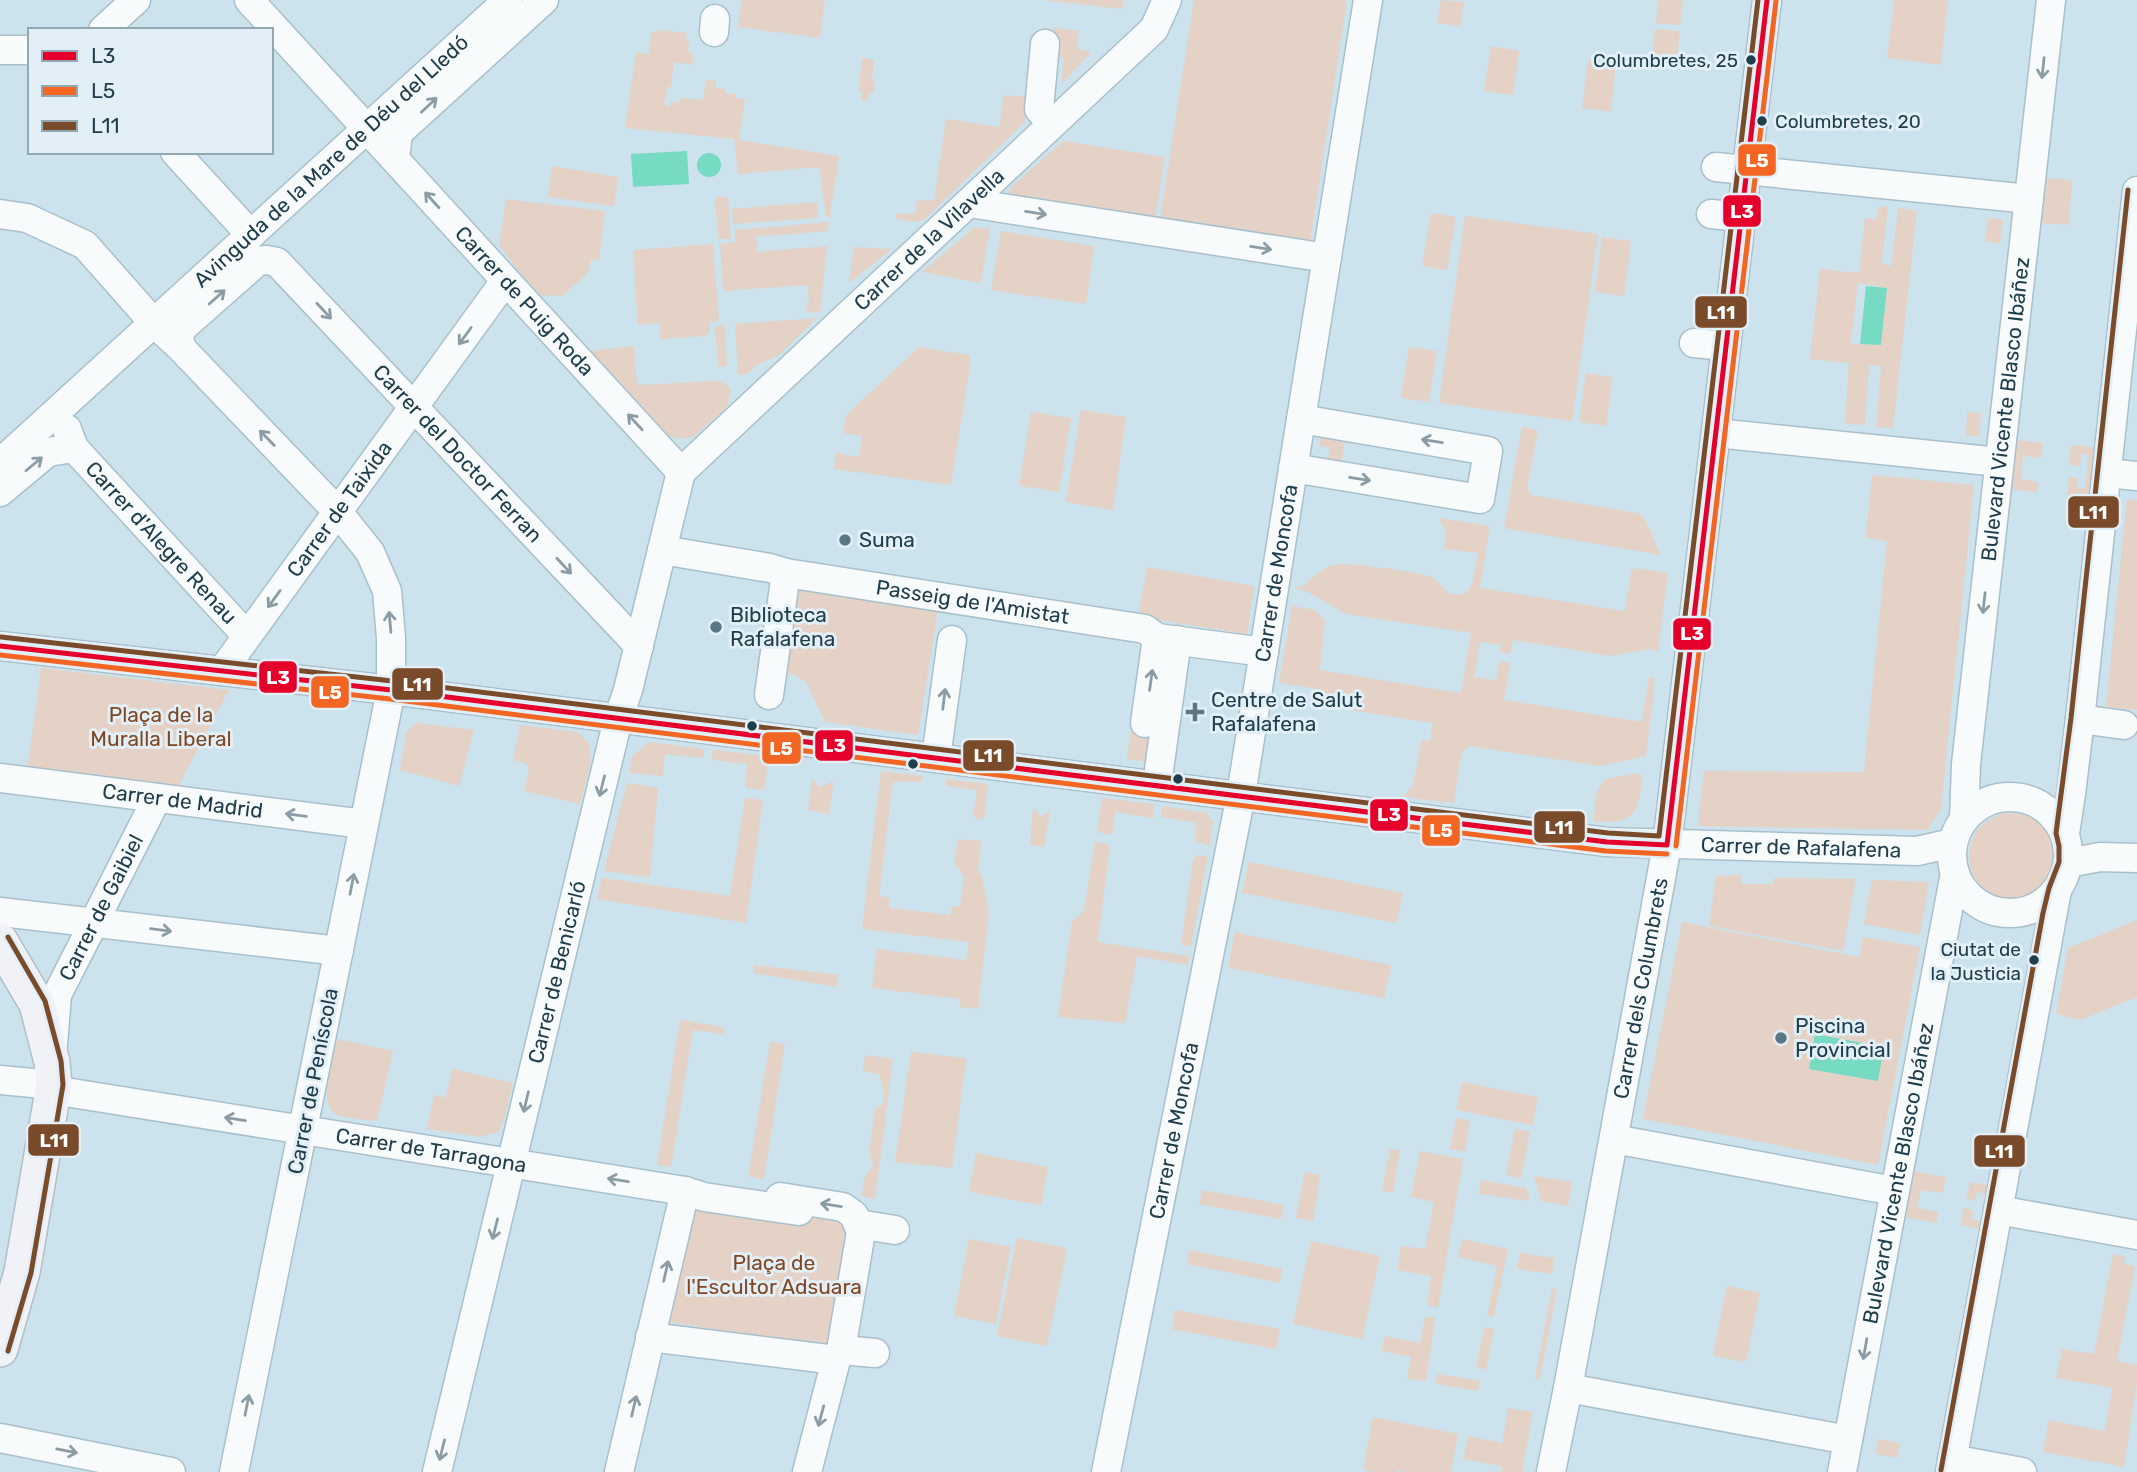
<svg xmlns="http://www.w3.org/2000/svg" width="2137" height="1472" font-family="Rubik,sans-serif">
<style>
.green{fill:#e5d2c6;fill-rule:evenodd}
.water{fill:#77dac2}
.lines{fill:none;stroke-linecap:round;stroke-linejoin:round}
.minor-casing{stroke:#a9c0cc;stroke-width:31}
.major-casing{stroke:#b0bfc7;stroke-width:38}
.minor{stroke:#f7fbfc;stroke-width:28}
.major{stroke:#f0f2f7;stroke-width:35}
.bus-1-casing{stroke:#e2eff6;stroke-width:10}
.bus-2-casing{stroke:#e2eff6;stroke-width:10}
.bus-3-casing{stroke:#e2eff6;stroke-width:10}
.bus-1{stroke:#e4002b;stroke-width:5}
.bus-2{stroke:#f26522;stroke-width:5}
.bus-3{stroke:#7a4b2a;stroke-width:5}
.oneway{stroke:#8c9ca4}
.bus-dot{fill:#203d4b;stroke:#e2eff6;stroke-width:2.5}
.poi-dot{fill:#5c7784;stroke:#e2eff6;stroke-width:2.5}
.labels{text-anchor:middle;stroke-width:6;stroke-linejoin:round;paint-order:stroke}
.bus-label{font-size:19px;fill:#203d4b;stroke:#e2eff6;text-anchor:end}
.street-label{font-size:21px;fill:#203d4b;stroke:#e2eff6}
.poi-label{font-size:21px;fill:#203d4b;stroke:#e2eff6;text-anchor:start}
.park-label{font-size:21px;fill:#814621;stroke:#e2eff6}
.line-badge{stroke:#e2eff6;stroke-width:2.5}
.badge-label{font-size:19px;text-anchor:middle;font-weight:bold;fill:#fff}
</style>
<rect width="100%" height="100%" fill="#cce2ed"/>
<path class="green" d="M742,0h83l-5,38 -82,-11z
M1043,0h80l-1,9z
M1194,0h153l-37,243 -150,-23z
M1441,0l23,2 -4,24 -23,-3z
M1658,0h25l-3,25 -24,-2z
M1894,0h54l-7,65 -54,-7z
M1054,28l25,3 -2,17 14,5 -30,31 3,-26 -14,-2z
M1655,29l25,2 -3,28 -25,-3z
M659,30l28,3 -1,8 4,1 -2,10 5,1 -1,9 4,1v2l-22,-3 -3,25h-4l-1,11h-2l1,8h5l1,-4 8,1 1,-5 23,2 3,-20 10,1v7l9,1v4l10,1v4l10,1 -6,41 100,16 -9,61 -4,-1 -7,-49 -81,7 -4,-35 -109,-11 11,-76 13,2 2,-21z
M1491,46l28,5 -6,44 -29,-4z
M862,58l12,2 -2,21 3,1 -1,11h-5l-1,8h-7l1,-9 -3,-1z
M1588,60l28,4 -5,48 -29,-4z
M1004,95l24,2 -3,25 -100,97 -7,3 -22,-3v-5h19l2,-14 17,1 12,-82 53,8z
M1063,141l102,16 -10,63 -144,-23 -2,-8z
M552,166l66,11 -4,29 -66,-9z
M2045,178l27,2 -3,45 -28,-2z
M715,197h13l3,42h-13z
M506,199l99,12 -6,50 -8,-1 -4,14 -25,22 -23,-1 -40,-49z
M817,202l1,16 -85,6 -1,-15z
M1879,206l9,1 -6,57 9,2 7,-58 19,3 -24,217 -17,-1 5,-61 -12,-1 -4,60 -20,-1 4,-61 -39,-4 10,-90 39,4 6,-55 12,1zM1858,283l29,5 -6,57 -30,-1z
M1431,213l25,4 -9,53 -25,-4z
M1465,216l133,18 -26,187 -133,-18z
M1988,218l15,2 -3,23 -15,-1z
M829,222l-1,9 -72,6 1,15 70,-6 -7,66 -13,1 -1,-10 3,-1 -1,-17 -85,6 -3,-47 15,-2v-12z
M975,227l15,2 -9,54 -59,-11z
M1001,231l93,15 -8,58 -95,-14z
M1602,237l29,4 -7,55 -29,-4z
M713,244l6,77 -10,1 1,9 -4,5 -46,3 -1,-16 -21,2 -5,-75z
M854,247l38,2 -43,34z
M817,318l-39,38 -20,8 -12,11 -8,-1 -3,-50z
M725,325l2,41 -9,1 -3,-41z
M634,346l3,39 80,-4 9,3 5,7 -4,16 -34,30 -10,2 -13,-2 -79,-86z
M919,347l51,8 -1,4h2l-20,126 -117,-16 2,-16 23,4 3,-21 -19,-3 3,-18z
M1409,347l28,4 -8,51 -28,-4z
M1586,373l27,4 -7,49 -27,-4z
M1081,410l45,7 -13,93 -47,-8z
M1031,412l40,6 -12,74 -40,-6z
M1967,412l14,1 -2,23 -13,-1z
M1522,427l16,3 -11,59 4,6 106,18 7,4 17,38 -157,-27z
M1320,435l25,4 -3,23 -14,-2 2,-12 -11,-2z
M2015,440l28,3 -2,15 -18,-2 -2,23 17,3 -1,10 -27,-3z
M2071,445l25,2 -5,51 -24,-2 2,-19 9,1v10l7,1 4,-34 -8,-1 -1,12 -11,-1z
M1872,475l102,10 -33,324 -14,21 -229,-4 6,-55 166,1 -6,-1 23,-230 -21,-3z
M2127,499l10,1v210l-31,-3z
M1439,518l51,8 -10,62 145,23 6,-39 4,-4 33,5 -10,78 -9,-2 -39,7 -97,-16 -3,14 -10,-2 1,-7 -21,-3 -6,35 22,3 3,-19 11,2 -6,37 138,22 7,-45 6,1 -9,78 -46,10 -131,-20 -8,7 -7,50 -51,-6 10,-12 9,-45 8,1 3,-18 -114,-18 -6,-17 -34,-5 13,-77 23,4 10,10 -5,50 141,23 10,-60 -125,-19 -40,-23 -12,-2c19,-6 27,-25 47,-25 11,-1 84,9 91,13 15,11 14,23 36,15l5,-12 5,-27 -34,-4 2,-15z
M1147,567l107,19 -7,48 -109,-17z
M785,583l154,21 -21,131 -93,-13 -19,-40 -12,-7 -38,-6 13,-76z
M41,668l188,22 -53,101 -149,-18z
M1132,722l27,4 -5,37 -27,-4z
M416,723l58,7 -15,56 -59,-16 6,-37z
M520,725l57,7 12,11 2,18 -11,43 -56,-13 5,-22 -3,-6 -13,-3z
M649,742l55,7 -1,9 -38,-4 -2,22 -34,-3 3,-17z
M713,750l56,6 -5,34 -19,-2 2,-24 -35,-4z
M881,771l42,5 -1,6h-29l-14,114 11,2 -1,10 61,7 2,-8 8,-1 4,-29 -9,-13 3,-25 23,2 -3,32 3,1 8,37 -11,98 -18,-2v-8l-88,-11 5,-39 89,11 3,-18 -107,-13z
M1640,773l2,4c-3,38 -9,48 -49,44l4,-29 8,-13z
M812,779l8,8 14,-6 -5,33 -21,-4z
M946,779l42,5 -4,36 -9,-2 -2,-3 4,-25 -31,-4z
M627,783l31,5 -8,89 -46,-6z
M745,798l18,2 -17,123 -149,-24 5,-21 128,18z
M1102,798l52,6 -1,14 -38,-6 -3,23 -15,-3z
M1162,806l45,7 6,9 -3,24 -15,-5 2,-18 -36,-6z
M1033,808l9,8 8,-5 -6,36 -14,-2z
M1969 856a43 43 0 1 1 86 0a43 43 0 1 1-86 0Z
M1095,842l15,3 -12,97 91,14 -1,9 -51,-9 -12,67 -67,-6 14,-96 12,-10z
M1196,855l12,1 -17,90 -10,-1 12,-85z
M1249,862l154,31 -6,30 -155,-30z
M1742,875v9h31l1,-6 82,1 -13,72 -134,-25 7,-50z
M1872,880l57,2 -9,53 -56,-11z
M2137,920v77l-57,23 -24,-6 12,-66z
M1682,922l177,35 4,-20 57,10 -42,218 -235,-46z
M1235,932l154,33 2,2 -7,31 -154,-30 -2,-2z
M754,965l84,10 -1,12 -84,-14z
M680,1020l44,7 -1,7 -30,-4 -22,137 -14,-2z
M337,1039l56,12 -16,70c-10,-1 -35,-2 -43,-8 -16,-12 0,-57 3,-74z
M770,1042l15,2 -21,135 -16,-2z
M911,1052l55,6 -14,110 -57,-6z
M865,1055l28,4 -18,140 -13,-3 2,-17 9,-13 -4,-13 6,-45 8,-4 1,-14 -5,-16 -16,-3z
M453,1069l60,14 -9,37 -6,12 -18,5 -53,-8 7,-34 11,3z
M1462,1082l76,15 -5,28 -77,-15z
M1456,1118l14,3 -5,31 -15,-3z
M1515,1129l15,3 -9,46 -15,-3z
M1390,1149l10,1 -7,42 -11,-1z
M1420,1151l43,8 -25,149 -11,-3 4,-29 -34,-6 4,-24 24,3 9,-47 -23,-5z
M976,1153l72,14 -7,38 -72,-13z
M1912,1171l34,6 -3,16 -22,-3 -4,18 21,4 -2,11 -32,-6z
M1305,1172l15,3 -7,46 -17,-3z
M1534,1176l38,6 -4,24 -27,-5z
M1481,1180l45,8 4,13 -51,-7z
M1970,1182l23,4 -9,44 -23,-5 3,-17 9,2 -1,9 9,2 5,-27 -9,-2 -2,9 -9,-2z
M1202,1190l82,15 -3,14 -82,-15z
M691,1202l157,20 -13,83 -2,4 -6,38 -163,-26z
M1017,1238l50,10 -20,98 -50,-10z
M969,1239l42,8 -15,77 -42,-8z
M1462,1239l46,10 -14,68 -7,-1 10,-50 -39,-9z
M1311,1241l69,15 -18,83 -69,-15z
M1189,1250l93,19 -2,14 -93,-19z
M1520,1253l35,5 -3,16 -35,-5z
M2113,1254l12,2 -1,8 11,2 -18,95 20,4v17l-13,85 -25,-5 2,-13 -3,13 -55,-10 6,-32 56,11 7,-43 -56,-10 6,-29 32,5z
M1727,1286l33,7 -14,69 -33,-6z
M1552,1289h5l-17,90h-5z
M1175,1310l105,19 -4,20 -104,-20z
M1425,1317l10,1 -9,63 -19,-2 4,-22 -30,-6 4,-15 35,7z
M1485,1327l9,2 -8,41 -10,-3z
M1437,1374l43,7 -2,10 -42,-7z
M1508,1408l25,4 -11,60h-20v-6l-39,-7 5,-23 34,7z
M1373,1417l85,17 -7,38h-44l-10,-2v2h-23l-11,-2z
M1878,1439l22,4 -3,15 -22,-4z"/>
<path class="water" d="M687,151l2,33 -56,3 -2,-33z
M697 165a12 12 0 1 1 24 0a12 12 0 1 1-24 0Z
M1866,286l21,2 -6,57 -21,-1z
M1815,1034l69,13 -6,34 -69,-12z"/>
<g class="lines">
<defs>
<g id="minor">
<path id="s1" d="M249,0l432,472"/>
<path d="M103,30l33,-30"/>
<path d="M714,32l1,-13"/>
<path d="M1045,44l-6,65 13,15"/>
<path d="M0,50h30"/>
<path d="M175,152l76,83"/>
<path d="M395,159l3,-26 146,-133"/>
<path d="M1716,167l313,32"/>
<path d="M969,203l358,55"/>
<path d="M0,214l27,4 58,27 69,78 28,26 155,162 33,41 17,39 4,47v52l-157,782"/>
<path d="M1711,214l30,3"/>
<path d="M1694,343l32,3"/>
<path id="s2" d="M182,349l-3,-10 2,-10 77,-68 9,-1 10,2 362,384"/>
<path id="s3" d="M67,429l7,19 173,188"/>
<path d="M1716,433l283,29"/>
<path id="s4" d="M0,463l508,-463"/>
<path d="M1293,468l187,31 8,-48 -187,-32"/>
<path id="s5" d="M681,472l473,-443 13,-29"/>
<path d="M2107,473l30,3"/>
<path d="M0,492l48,-40 26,-4"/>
<path id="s6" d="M662,550l108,18 16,5 359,56 12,9 107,14"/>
<path id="s7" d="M0,646l391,44 1216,152 310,9 36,-8"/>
<path id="s8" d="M222,671l283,-390"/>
<path d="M769,695l17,-122"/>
<path d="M2080,719l44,6"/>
<path d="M1145,723l12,-85"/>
<path d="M936,758l16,-118"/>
<path d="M1159,770l18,-130"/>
<path id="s9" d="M0,778l364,46"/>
<circle cx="2010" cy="855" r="58"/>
<path id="s10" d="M1964,820l2,-56 85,-764"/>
<path d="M2065,833l6,-39 9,-75 57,-528"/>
<path d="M2068,863l32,-6 37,1"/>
<path d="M0,912l339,39"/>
<path id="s11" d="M53,1044l4,-49 100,-197"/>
<path d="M0,1080l54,5"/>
<path id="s12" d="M53,1090l632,101 19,6 95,14"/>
<path d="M1614,1139l280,52"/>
<path d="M1998,1210l139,25"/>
<path d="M858,1224l37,6"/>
<path d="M650,1337l186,23 5,-10 20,-118 -7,-17 -11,-8 -63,-10"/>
<path d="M841,1350l34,3"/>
<path d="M1568,1388l280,52"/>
<path d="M0,1438l171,34"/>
<path d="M1952,1459l70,13"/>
<path id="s13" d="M437,1472l181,-753 10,-29 53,-218"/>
<path d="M619,1472l66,-281"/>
<path d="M807,1472l29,-112"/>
<path id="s14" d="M1106,1472l135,-677 127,-795"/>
<path id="s15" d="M1551,1472l17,-84 99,-543 100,-845"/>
<path id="s16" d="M1842,1472l113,-599"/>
<path d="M1950,1472l107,-582"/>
</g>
<path id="major" d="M0,941l37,63 15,58 2,23 -32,187 -22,77"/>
</defs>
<use href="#minor" class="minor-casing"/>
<use href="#major" class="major-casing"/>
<use href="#minor" class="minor"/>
<use href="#major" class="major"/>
<defs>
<path id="bus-1" d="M0,646l391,44 1216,152 60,3
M1667,845l100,-845"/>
<path id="bus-2" d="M0,655l390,44 1216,152 61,3
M1676,846l100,-845"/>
<path id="bus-3" d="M1,637l391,44 1216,152 51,3 99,-836
M8,937l37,64 16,60 2,24 -32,188 -23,78
M1941,1470l102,-557 6,-25 10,-26v-16l-3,-13 15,-115 57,-528"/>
</defs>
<use href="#bus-1" class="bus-1-casing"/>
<use href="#bus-2" class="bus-2-casing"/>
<use href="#bus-3" class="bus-3-casing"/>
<use href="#bus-1" class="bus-1"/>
<use href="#bus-2" class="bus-2"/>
<use href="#bus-3" class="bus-3"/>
</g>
<defs><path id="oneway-shaft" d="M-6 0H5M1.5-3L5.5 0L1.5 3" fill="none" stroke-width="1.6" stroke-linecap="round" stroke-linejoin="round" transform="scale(1.75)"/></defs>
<g class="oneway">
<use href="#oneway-shaft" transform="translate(2043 68) rotate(96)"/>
<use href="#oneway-shaft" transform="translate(429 105) rotate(-43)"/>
<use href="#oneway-shaft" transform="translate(432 200) rotate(-132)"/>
<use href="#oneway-shaft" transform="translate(1036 213) rotate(9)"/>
<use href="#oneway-shaft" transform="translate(1261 248) rotate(9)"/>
<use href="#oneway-shaft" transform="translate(217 297) rotate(-42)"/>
<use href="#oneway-shaft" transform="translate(324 311) rotate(47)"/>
<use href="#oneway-shaft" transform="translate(465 336) rotate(126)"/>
<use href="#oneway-shaft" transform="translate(635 422) rotate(-133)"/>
<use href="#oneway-shaft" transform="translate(267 438) rotate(-134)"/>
<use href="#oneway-shaft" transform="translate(1432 441) rotate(-171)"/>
<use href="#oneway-shaft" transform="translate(34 464) rotate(-40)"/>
<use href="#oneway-shaft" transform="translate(1360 479) rotate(9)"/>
<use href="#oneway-shaft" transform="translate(564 566) rotate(47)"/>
<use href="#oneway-shaft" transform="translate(274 599) rotate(126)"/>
<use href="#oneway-shaft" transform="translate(1984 603) rotate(96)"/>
<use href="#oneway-shaft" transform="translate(390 622) rotate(-95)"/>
<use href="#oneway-shaft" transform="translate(1151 680) rotate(-82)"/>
<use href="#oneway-shaft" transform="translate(944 699) rotate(-83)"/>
<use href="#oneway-shaft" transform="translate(602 786) rotate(104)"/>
<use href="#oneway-shaft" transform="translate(296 815) rotate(-173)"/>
<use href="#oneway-shaft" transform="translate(352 884) rotate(-79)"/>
<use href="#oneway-shaft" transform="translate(161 930) rotate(7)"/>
<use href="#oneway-shaft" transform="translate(526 1102) rotate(103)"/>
<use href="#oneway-shaft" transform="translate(235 1119) rotate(-171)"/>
<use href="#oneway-shaft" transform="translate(618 1180) rotate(-171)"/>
<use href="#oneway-shaft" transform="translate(831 1205) rotate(-171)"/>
<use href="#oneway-shaft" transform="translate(495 1229) rotate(104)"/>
<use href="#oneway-shaft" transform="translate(666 1271) rotate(-77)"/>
<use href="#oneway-shaft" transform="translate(1865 1349) rotate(100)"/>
<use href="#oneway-shaft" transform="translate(247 1405) rotate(-79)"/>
<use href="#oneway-shaft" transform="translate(634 1406) rotate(-77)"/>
<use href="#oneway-shaft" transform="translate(821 1416) rotate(105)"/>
<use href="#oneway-shaft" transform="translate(442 1450) rotate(104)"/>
<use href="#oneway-shaft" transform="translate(67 1451) rotate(11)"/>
</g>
<g class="bus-dot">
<circle cx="1751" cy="60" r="6"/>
<circle cx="1762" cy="121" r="6"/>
<circle cx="752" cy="726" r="6"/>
<circle cx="913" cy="764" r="6"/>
<circle cx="1178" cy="779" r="6"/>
<circle cx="2034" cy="960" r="6"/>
</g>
<g class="poi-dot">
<circle cx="845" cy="540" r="7"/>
<circle cx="716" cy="627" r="7"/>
<path d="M1191.5 701.5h7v7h7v7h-7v7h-7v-7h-7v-7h7z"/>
<circle cx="1781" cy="1038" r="7"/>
</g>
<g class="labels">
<g class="bus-label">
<text x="1738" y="67">Columbretes, 25</text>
<text x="1775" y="128" text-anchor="start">Columbretes, 20</text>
<text x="2021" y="956">Ciutat de<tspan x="2021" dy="24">la Justicia</tspan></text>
</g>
<g class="street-label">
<text dy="7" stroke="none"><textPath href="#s4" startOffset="448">Avinguda de la Mare de Déu del Lledó</textPath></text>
<text dy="7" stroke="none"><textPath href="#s5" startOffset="340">Carrer de la Vilavella</textPath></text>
<text dy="7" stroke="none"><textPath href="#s1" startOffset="408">Carrer de Puig Roda</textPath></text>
<text dy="7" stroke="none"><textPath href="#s10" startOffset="413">Bulevard Vicente Blasco Ibáñez</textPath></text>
<text dy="7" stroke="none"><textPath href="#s2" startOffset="406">Carrer del Doctor Ferran</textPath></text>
<text dy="7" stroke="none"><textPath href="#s8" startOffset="200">Carrer de Taixida</textPath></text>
<text dy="7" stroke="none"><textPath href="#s3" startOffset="149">Carrer d'Alegre Renau</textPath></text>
<text dy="7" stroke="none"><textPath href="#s14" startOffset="915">Carrer de Moncofa</textPath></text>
<text dy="7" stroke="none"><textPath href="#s6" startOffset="315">Passeig de l'Amistat</textPath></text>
<text dy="7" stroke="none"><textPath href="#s9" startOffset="184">Carrer de Madrid</textPath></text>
<text dy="7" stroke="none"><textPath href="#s7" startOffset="1813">Carrer de Rafalafena</textPath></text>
<text dy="7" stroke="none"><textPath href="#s11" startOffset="147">Carrer de Gaibiel</textPath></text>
<text dy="7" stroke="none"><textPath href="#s13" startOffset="514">Carrer de Benicarló</textPath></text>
<text dy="7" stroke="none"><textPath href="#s15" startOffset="492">Carrer dels Columbrets</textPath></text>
<text transform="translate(313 1081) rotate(-79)" y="7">Carrer de Peníscola</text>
<text dy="7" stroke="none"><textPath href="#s14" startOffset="348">Carrer de Moncofa</textPath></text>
<text dy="7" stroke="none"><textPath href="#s12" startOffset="383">Carrer de Tarragona</textPath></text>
<text dy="7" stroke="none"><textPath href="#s16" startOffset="304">Bulevard Vicente Blasco Ibáñez</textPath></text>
</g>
<g class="poi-label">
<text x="859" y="547">Suma</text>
<text x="730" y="622">Biblioteca<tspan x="730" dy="24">Rafalafena</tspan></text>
<text x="1211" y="707">Centre de Salut<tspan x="1211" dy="24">Rafalafena</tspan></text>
<text x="1795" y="1033">Piscina<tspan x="1795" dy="24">Provincial</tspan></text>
</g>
<g class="park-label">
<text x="161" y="722">Plaça de la<tspan x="161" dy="24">Muralla Liberal</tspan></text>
<text x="774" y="1270">Plaça de<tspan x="774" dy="24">l'Escultor Adsuara</tspan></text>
</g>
</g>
<g class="line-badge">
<rect x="1737" y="143" width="40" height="34" rx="7" fill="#f26522"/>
<rect x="1722" y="194" width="40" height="34" rx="7" fill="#e4002b"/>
<rect x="1694" y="295" width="54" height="34" rx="7" fill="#7a4b2a"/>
<rect x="2067" y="495" width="53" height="34" rx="7" fill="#7a4b2a"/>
<rect x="1672" y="617" width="40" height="34" rx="7" fill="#e4002b"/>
<rect x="258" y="660" width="40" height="34" rx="7" fill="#e4002b"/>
<rect x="391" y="667" width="53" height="34" rx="7" fill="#7a4b2a"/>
<rect x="310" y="675" width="40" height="34" rx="7" fill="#f26522"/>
<rect x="814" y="729" width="40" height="33" rx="7" fill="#e4002b"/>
<rect x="761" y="731" width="41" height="34" rx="7" fill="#f26522"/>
<rect x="962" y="739" width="53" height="33" rx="7" fill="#7a4b2a"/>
<rect x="1369" y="798" width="40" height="34" rx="7" fill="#e4002b"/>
<rect x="1533" y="810" width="53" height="34" rx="7" fill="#7a4b2a"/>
<rect x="1421" y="814" width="40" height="33" rx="7" fill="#f26522"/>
<rect x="27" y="1123" width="53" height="34" rx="7" fill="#7a4b2a"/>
<rect x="1973" y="1134" width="53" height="34" rx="7" fill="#7a4b2a"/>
</g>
<g class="badge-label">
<text x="1757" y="167">L5</text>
<text x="1742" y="218">L3</text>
<text x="1721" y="319">L11</text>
<text x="2093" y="519">L11</text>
<text x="1692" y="640">L3</text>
<text x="278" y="684">L3</text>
<text x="417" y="691">L11</text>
<text x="330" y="699">L5</text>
<text x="834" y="752">L3</text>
<text x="781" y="755">L5</text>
<text x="988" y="762">L11</text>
<text x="1389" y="821">L3</text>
<text x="1559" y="834">L11</text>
<text x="1441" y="837">L5</text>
<text x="54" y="1147">L11</text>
<text x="1999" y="1158">L11</text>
</g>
<rect x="28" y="28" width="245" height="126" fill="#e2eff6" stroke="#94a8b2" stroke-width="2"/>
<rect x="42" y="51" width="35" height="10" fill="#e4002b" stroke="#94a8b2" stroke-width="2"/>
<text x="91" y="63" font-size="21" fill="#203d4b">L3</text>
<rect x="42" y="86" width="35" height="10" fill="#f26522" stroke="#94a8b2" stroke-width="2"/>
<text x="91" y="98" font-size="21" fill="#203d4b">L5</text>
<rect x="42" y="121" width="35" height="10" fill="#7a4b2a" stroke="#94a8b2" stroke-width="2"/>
<text x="91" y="133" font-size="21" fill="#203d4b">L11</text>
</svg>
